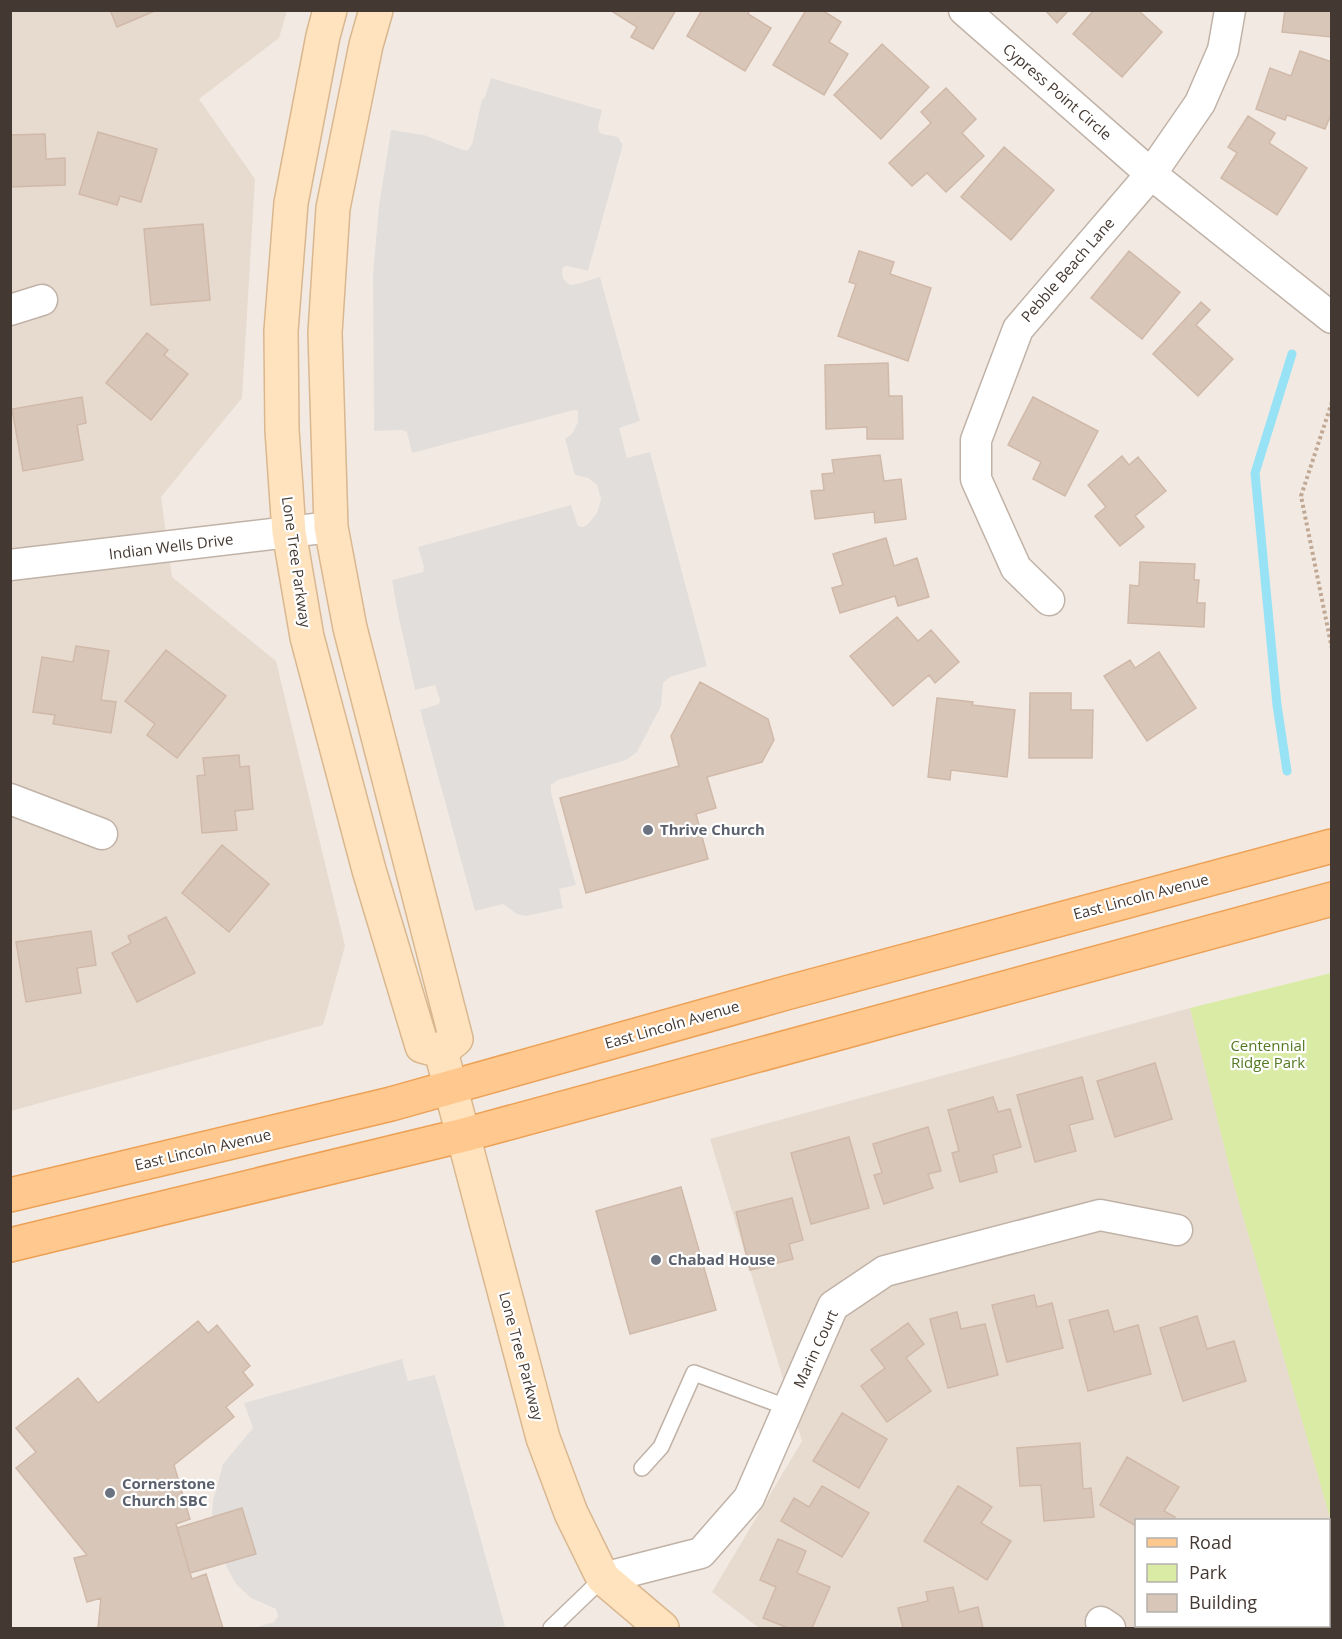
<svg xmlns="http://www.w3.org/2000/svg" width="1342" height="1639" font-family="'Open Sans',sans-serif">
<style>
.residential{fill:#e7dbcf;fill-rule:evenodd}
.green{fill:#daeba6}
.parking{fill:#e2dedb}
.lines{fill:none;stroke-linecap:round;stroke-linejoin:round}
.stream{stroke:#98e2f5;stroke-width:9}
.building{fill:#d8c6b9;stroke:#d0b9a9;stroke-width:1.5}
.lane-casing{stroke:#c1b2a7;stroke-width:18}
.street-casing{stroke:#c1b2a7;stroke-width:33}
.secondary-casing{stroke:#d9b78f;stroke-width:36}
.primary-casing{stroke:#eca156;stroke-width:36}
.path{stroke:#c1a894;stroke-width:4;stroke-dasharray:3 3;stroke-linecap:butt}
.lane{stroke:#fff;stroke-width:15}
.street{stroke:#fff;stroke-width:30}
.secondary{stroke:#ffe3bf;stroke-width:33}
.primary{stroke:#ffc88e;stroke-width:33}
.worship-dot{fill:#6b7280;stroke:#fff;stroke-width:2}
.labels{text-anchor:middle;stroke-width:4.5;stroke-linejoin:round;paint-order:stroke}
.street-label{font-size:15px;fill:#443932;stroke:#fff}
.worship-label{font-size:15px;font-weight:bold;fill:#5b616d;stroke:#fff;text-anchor:start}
.park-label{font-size:15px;fill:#547922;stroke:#fff}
</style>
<rect width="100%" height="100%" fill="#f2eae2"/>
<path class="residential" d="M11,11h276l-8,27 -80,61 56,80 -13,219 -81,99 11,80 104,84 69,285 -22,79 -312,86z
M1190,1008l141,506v114h-572l-47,-36 90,-151 -92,-302zM1136,1520h192v106h-192z"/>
<path class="green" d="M1331,973h1l-1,548 -99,-343 -42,-170z"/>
<path class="parking" d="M491,78l111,32 -4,17 1,5 3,2 16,3 4,7v4l-34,123 -21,-5 -4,1 -1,5 1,6 5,6 5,1 27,-8 40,144 -21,7 8,30 23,-6 57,214 -37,11 -7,6 -2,23 -24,46 -11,8 -68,20 -7,5v8l25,92 -17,4 4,19 -37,8 -9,-2 -14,-10 -28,7 -55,-201 19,-6 1,-4 -5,-15 -20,5 -17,-76 -6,-34 31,-8 1,-5 -6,-20 153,-42 7,21 5,1 5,-3 9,-11 4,-14 -4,-14 -9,-7 -13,-3 -10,-36 7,-5 6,-12v-11l-4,-1 -162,43 -5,-21 -5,-2 -28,1 -1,-157 6,-68 12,-76 33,5 39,15h5l4,-6 10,-44 3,-3z
M402,1359l6,22 27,-6 70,251 -8,2h-240v-1l17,-5 4,-6 -2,-7 -25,-11 -15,-14 -10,-18 -14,-52 1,-13 10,-37 30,-36 -9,-25z"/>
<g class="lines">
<path class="stream" d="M1287,771l-10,-66 -22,-232 37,-119"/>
</g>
<path class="building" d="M110,10h47l-40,17z
M610,10h66l-23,39 -22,-12 6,-10z
M702,10h48l-2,4 23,14 -26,43 -58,-35z
M806,10h16l19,12 -12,20 19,12 -24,41 -51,-30z
M1045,10h24l-12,13z
M1094,10h44l24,22 -40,45 -49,-43z
M1285,10h47v27l-50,-5z
M882,44l47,43 -48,52 -47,-44z
M1300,51l32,11v50l-7,17 -38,-14 -2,5 -29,-11 14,-41 21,8z
M946,88l30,31 -14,14 22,23 -38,36 -19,-19 -15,13 -23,-23 42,-40 -10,-11z
M1248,116l27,17 -6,10 38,25 -30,47 -56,-37 16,-25 -9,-6z
M98,132l59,17 -16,53 -21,-6 -3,9 -38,-11z
M45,134l1,25 19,-1v27l-55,2v-52z
M1004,147l50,43 -43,50 -50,-43z
M203,224l7,76 -59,5 -7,-76z
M859,251l35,11 -4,12 41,14 -23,73 -70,-25 18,-52 -7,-2z
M1129,251l51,41 -38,47 -51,-41z
M1201,302l9,8 -14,15 37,34 -35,37 -45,-42z
M147,333l21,17 -4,5 24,19 -37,46 -45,-37z
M888,363l1,33h13l1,43h-36v-12l-41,2 -1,-64z
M82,397l4,26 -9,2 6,35 -60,11 -11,-62z
M1033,397l65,34 -33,65 -32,-17 8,-17 -33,-17z
M880,455l4,26 17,-2 5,40 -31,4 -1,-11 -59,7 -4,-28 13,-1 -2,-16 12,-1 -2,-13z
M1122,456l7,9 9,-8 28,34 -31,25 9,11 -24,19 -25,-30 11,-9 -18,-22z
M886,538l8,28 23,-8 12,39 -31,9 -3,-10 -55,17 -8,-25 11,-3 -10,-31z
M1140,562l55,2 -1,16h5l-2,23h8l-1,24 -76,-4 2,-38 9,1z
M897,617l21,24 13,-11 28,32 -24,21 -6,-8 -36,31 -43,-50z
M76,646l33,5 -8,49 15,2 -5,31 -58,-9 2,-9 -22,-3 9,-55 31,5z
M166,650l60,46 -49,62 -30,-23 8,-11 -30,-23z
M1159,652l37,56 -49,33 -43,-65 26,-16 5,8z
M700,682l68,37 6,21 -12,22 -55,15 9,31 -20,6 12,45 -122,34 -26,-95 119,-32 -8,-30z
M1030,693h41v17h22l-1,48h-63z
M937,698l36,4 -1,3 43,5 -8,67 -56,-7 -1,10 -22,-3z
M239,755l1,12 9,-1 4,43 -18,2 2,19 -35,3 -5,-57 8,-1 -2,-17z
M222,845l47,39 -40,48 -47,-39z
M166,917l29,56 -58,29 -25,-49 19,-10 -3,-7z
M91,931l5,34 -19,3 4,25 -55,9 -10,-60z
M1155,1063l17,56 -57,18 -18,-56z
M1082,1077l11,42 -24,6 7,26 -41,11 -18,-67z
M993,1097l5,15 12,-3 11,38 -28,8 4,17 -37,10 -8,-29 7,-2 -11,-41z
M928,1127l13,44 -13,3 5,14 -49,16 -10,-29 8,-2 -9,-29z
M849,1137l20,71 -58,16 -20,-71z
M681,1187l35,123 -86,24 -34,-123z
M792,1198l11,42 -14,4 4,15 -43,11 -14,-58z
M1034,1295l3,12 15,-4 11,45 -56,14 -15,-57z
M1108,1310l6,22 24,-7 13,49 -63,17 -19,-71z
M957,1312l4,17 24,-5 13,51 -50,13 -18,-69z
M1197,1316l10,33 27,-8 12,40 -63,20 -23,-73z
M198,1321l10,12 9,-8 33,41 -7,6 10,13 -27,22 8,10 -60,48 16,54 -14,5 14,49 2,6 14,-5 17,54h-125l3,-30 -14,4 -13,-44 13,-3 -71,-87 20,-16 -20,-24 62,-50 20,25z
M908,1323l16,21 -18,14 25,33 -44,31 -26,-36 24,-18 -14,-18z
M842,1413l45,26 -28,49 -46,-27z
M1080,1443l3,46 8,-1 3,29 -50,4 -3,-36 -21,1 -3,-38z
M1127,1457l52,30 -15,24 11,6 -2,3h-37v6l-36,-21z
M822,1486l47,27 -27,44 -61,-36 13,-23 15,9z
M958,1486l34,21 -11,16 30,18 -24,39 -63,-39z
M242,1508l14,46 -66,19 -13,-45z
M778,1539l28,12 -9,22 33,14 -18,41h-24l-25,-10 13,-31 -16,-7z
M953,1587l6,25 19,-5 5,21h-80l-5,-20 30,-7 -2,-9z
M1206,1626h18l-4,2h-11z
M1263,1626h27l1,2h-35z"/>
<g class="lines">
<defs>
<path id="lane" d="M642,1468l19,-21 33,-74 95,35
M551,1628l52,-50"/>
<path id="street" d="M964,10l187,164 181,144
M10,310l32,-10
M10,565l321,-38
M1049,600l-33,-32 -40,-89v-39l42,-111 133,-155 49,-71 23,-53 7,-40
M10,799l92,35
M603,1578l98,-25 48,-55 84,-192 52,-35 215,-56 77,15
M1101,1622l9,6"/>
<path id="secondary" d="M330,10l-7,26 -32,167 -10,128 1,99 7,102 18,105 62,233 53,176 19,5
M376,10l-10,35 -33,163 -8,125 6,194 19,101 106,411 -15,12
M443,1059l100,379 28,75 32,65 59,50"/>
<path id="primary" d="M10,1195l381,-91 395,-111 546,-147
M10,1245l454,-110 868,-236"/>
</defs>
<use href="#lane" class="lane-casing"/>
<use href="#street" class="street-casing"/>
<use href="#secondary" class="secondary-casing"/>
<use href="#primary" class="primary-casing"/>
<path class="path" d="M1332,402l-31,94 31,153"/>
<use href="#lane" class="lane"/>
<use href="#street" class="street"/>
<use href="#secondary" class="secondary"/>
<use href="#primary" class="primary"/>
</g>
<g class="worship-dot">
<circle cx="648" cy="830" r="6"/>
<circle cx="656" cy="1260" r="6"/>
<circle cx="110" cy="1493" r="6"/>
</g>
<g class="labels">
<g class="street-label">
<text transform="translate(1057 92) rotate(41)" y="5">Cypress Point Circle</text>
<text transform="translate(1068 270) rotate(-49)" y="5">Pebble Beach Lane</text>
<text transform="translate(171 547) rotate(-7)" y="5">Indian Wells Drive</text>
<text transform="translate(296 562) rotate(82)" y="5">Lone Tree Parkway</text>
<text transform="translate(1141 897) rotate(-15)" y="5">East Lincoln Avenue</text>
<text transform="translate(672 1025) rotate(-16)" y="5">East Lincoln Avenue</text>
<text transform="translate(203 1150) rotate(-13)" y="5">East Lincoln Avenue</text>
<text transform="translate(816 1349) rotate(-65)" y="5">Marin Court</text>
<text transform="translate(521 1356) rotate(75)" y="5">Lone Tree Parkway</text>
</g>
<g class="worship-label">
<text x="660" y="835">Thrive Church</text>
<text x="668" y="1265">Chabad House</text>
<text x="122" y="1489">Cornerstone<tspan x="122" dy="17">Church SBC</tspan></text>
</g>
<g class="park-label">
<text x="1268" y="1051">Centennial<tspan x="1268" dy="17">Ridge Park</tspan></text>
</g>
</g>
<rect width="1342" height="1639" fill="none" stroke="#443932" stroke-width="24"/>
<rect x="1135" y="1519" width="195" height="108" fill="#ffffff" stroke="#b4b0ad" stroke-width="1.5"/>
<rect x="1147" y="1538" width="30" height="9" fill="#ffc88e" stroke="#b4b0ad" stroke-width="1.5"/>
<text x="1189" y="1549" font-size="18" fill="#443932">Road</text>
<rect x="1147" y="1564" width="30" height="18" fill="#daeba6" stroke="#b4b0ad" stroke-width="1.5"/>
<text x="1189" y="1579" font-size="18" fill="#443932">Park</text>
<rect x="1147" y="1594" width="30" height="18" fill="#d8c6b9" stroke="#b4b0ad" stroke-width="1.5"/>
<text x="1189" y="1609" font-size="18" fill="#443932">Building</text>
</svg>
